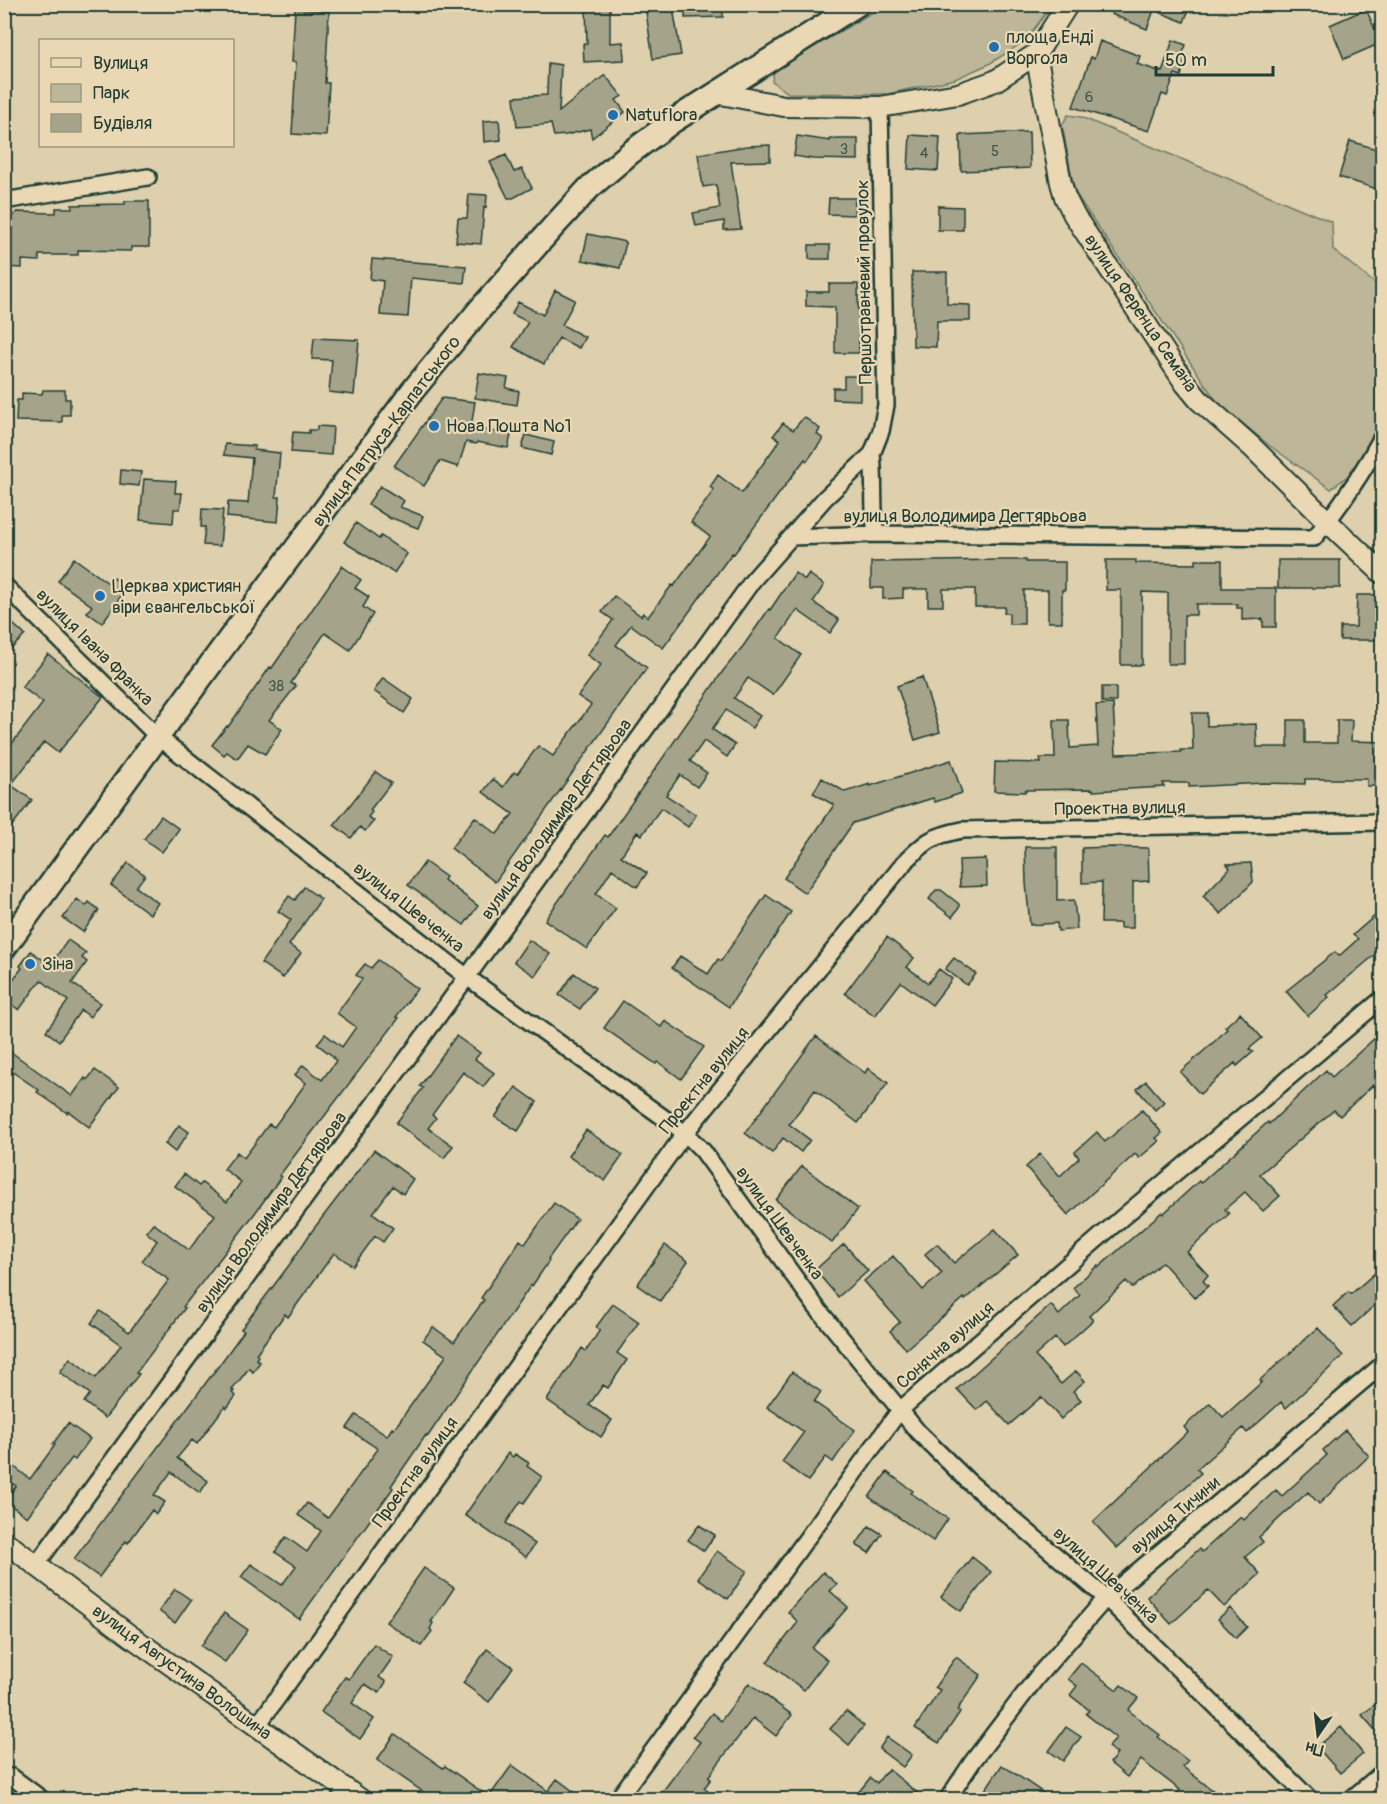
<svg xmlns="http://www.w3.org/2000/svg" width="1387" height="1804" font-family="Pangolin,sans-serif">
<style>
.green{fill:#beb699;stroke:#6e7a66;stroke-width:1.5}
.building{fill:#a5a48a;stroke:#1f3d34;stroke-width:1.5}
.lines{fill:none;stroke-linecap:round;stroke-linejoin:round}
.minor-casing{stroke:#1f3d34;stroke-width:20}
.tertiary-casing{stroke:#1f3d34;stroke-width:24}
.secondary-casing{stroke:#1f3d34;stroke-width:27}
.minor{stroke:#ead8b5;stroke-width:15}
.tertiary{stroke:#ead8b5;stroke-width:20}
.secondary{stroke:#ead8b5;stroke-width:22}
.poi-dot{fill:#1f6fb2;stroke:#ead8b5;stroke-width:2}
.labels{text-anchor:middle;stroke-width:4.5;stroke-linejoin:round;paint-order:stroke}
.number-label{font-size:15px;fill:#40574a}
.poi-label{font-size:18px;fill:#1f3d34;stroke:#ead8b5;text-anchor:start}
.street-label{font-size:18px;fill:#1f3d34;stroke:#ead8b5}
</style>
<rect width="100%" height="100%" fill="#decfad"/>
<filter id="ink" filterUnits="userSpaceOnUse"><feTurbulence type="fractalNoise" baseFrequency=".0167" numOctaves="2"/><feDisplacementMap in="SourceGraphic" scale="12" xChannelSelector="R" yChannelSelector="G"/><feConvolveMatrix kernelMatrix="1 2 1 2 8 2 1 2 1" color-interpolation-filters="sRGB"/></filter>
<g filter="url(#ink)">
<path class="green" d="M886,4h166v1l-24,32 -12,10 -27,17 -34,15 -68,15 -99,-1 -16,-12 2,-10z
M1068,115l13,2 251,105 1,28 49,39v131l-27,50 -24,19 -61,-43 -53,-44 -142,-209 -13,-68z"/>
<path class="building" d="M586,4h24v39l13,-1 1,18 -40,2 -1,-18h4z
M1114,4h77l-7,18 -30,-12 -7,19 -36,-15z
M723,5v12l-38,1v-12z
M673,8l8,47 -28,4 -7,-47z
M295,9l34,2 -4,72h4l-3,53 -34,-2 4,-72h-4z
M1366,9l15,34 -37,16 -14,-34z
M1173,40l13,5 -4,10 5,1 -6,20 -6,-2 -8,22 -5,-2 -13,37 -76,-24 18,-50 3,2 6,-18 40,15 -3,8 25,8z
M548,63l13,2 -2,47 46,-37 17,21 -6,4 9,12 -33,26 -2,-9 -24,6 -12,1 -3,-12 -34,3 -3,-30 33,-2z
M499,120l2,20 -17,2 -1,-21z
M1029,132l1,36 -69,3 -1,-36z
M910,135l30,2 -2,34 -30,-2z
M797,136l33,5v-2h28v21l-45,-1 -19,-3z
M1350,141l33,10v40l-44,-14z
M770,145v16l-39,1 10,67 -17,1v-9l-28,5 -3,-13 27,-5 -4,-23 -13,2 -5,-33 49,-8z
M506,155l8,17 8,-3 10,19 -19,10h-5l-18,-36z
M469,194l18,1 -1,13 -2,-1 -3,37 -25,-2 2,-24h9z
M829,198h26l-1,17 -26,-1z
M125,201h24v46h-18v4l-53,-1v5h-39v6l-17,-1v8l-18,-1v-43l13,-12 39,1v-5h16v-3l53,-1z
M938,206l25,1v23h-25z
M588,234l38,8 -6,26 -38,-8z
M809,245h21v14h-21z
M372,259l94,7 -2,17 -53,-5 -3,39 -28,-2 3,-34 -13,-2z
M912,272h35v32l23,1v16h-33l-1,26 -23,-1z
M829,284h29l1,69h-24v-46l-29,-1v-14h23z
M555,290l20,10 -13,25 23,12 -6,11 -20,-10 -15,26 -31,-17 15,-25 -16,-8 6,-12 25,13z
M314,338l45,2 -5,55 -25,-3 3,-32 -20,-1z
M479,373l29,5 -2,10 13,3 -2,14 -42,-7z
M844,376h16v24l-27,-1v-11h11z
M43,390h22v9h5v16h-8v7l-46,-1 1,-21h5v-7l20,1z
M442,398l33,4 -4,25 40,8 -3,13 -31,-6 -1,2 -10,-2 -8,25 -18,-6 -16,25 -30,-20z
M804,417l16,12 -3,5 6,5 -16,22 -2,-2 -71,95 -2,-1 -69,95 -32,-23 -15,20 31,23 -152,214 -44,-34 24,-31 22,17 16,-20 -30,-22 10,-13 10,8 11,-15 3,2 21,-28 15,10 38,-51 -13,-9 23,-31 -14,-10 26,-35 -11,-8 12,-16 27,20 2,-3 5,4 24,-32 2,1 36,-49 -19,-15 23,-32 -4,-3 8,-12 24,18 38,-53 -7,-4 10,-13 10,7z
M317,426l16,1 -2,28 -40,-3 2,-20 16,1v-3h8z
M526,435l28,7 -3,13 -29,-7z
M225,444l30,2 -1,4 26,3 -4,44h4l-2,25 -51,-5 1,-15 20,1 4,-45 -28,-3z
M121,470l20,2 -2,14 -19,-2z
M144,479l32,2 -1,12h7l-2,16h-6l-1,14 -33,-3z
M380,486l24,15 -4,6 23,9 -5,12 -26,-10 -1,1 -23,-15z
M202,509l21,1 -3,36 -17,-1 2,-18h-4z
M356,523l23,16 2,-3 26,18 -13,19 -50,-31z
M74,558l34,25 4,-6 15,11 -25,35 -15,-11 5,-6 -34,-25z
M1001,560h25v2h39v28h-3v32h-14v-32h-24v34h-15v-11h-5l1,-6h-30v-18h-32v17h-15v-17h-25v9l-20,1v-11h-12v-26z
M1106,560h30v3l60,1v-4h26v28h54v39h-13v-8l-21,1v-12h-5v-4h-41v11h-12v49h-16v-71l-26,-1v73h-21v-75h-15z
M1278,560h62v28h-62z
M342,566l19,14 -6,8 14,9 -6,10 10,7 -23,36 -25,-17 -34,50 5,3 -27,34 13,9 -17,25 -17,-10 -11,15 -10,-7 -3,3 -12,-10 15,-19 1,1 42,-60 2,1z
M795,573l10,7 4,-6 15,11 -11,17 26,18 -9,13 -33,-23 -19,28 23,17 -28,40 -25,-17 -14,20 26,18 -8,12 -26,-18 -14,19 23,16 -8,12 -23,-16 -14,20 17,12 -10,14 -17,-12 -14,20 30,20 -8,12 -27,-19 -19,27 -5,-3 -16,24 26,17 -10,14 -25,-18 -16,25 20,14 -29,41 -42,-29 60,-85 3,2 115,-166 21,-26 25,-36 1,1z
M1357,595h23v7h3l-2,38h-41v-13h16z
M4,616l21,19 -21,21z
M48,654l55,43 -45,56 -14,-11 -33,43 21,15 -28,36v-82l39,-51 -21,-16z
M922,677l18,55 -25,8 -18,-54z
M383,678l30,21 -9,14 -30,-22z
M1102,687h14v15h-14z
M1113,704l3,50 65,-2v-2h12l-1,-37h15v13l49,-2 1,23h31v-27h17v23h32v-23h15l-1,21 32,1v44h-16v-7h-62v5l-42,-1 -74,4v-4h-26l1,4 -71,4v-2l-68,1v2l-31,-1 1,-29 46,1 -1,-5h15l-1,-38h15l1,28 28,-2 -2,-41z
M951,760l11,33 -27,9 -2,-4 -80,25 -48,70 -21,-15 50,-73 -21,-12 9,-15 23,14 25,-8v2z
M376,772l15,11 -21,27 2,2 -4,5 6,4 -9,10 -5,-4 -9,11 -17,-13z
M161,816l18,13 -17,23 -18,-13z
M1025,847h32v54l17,-1 3,29 -19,2 -1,-8 -27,2 -4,-42z
M1112,847l36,1 1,33 -16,1v46h-13v-5h-19l1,-41 -20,1v-35z
M986,859l1,27 -27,1 -1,-27z
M425,862l21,15 -2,3 34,26 -14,19 -56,-40z
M128,863l17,12 -9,12 22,16 -8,11 -39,-29z
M1251,863l2,19 -32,32 -18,-18 27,-28 -3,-4z
M304,887l17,12 -32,46 12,8 -18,25 -22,-15 30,-43 -13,-9 11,-15 6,4z
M936,890h5l18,14v4l-7,9 -23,-18z
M766,895l25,17 -62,95 -57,-39 8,-12 28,18 10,-15 3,2z
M77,899l9,7 3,-4 10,8 -16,22 -20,-14z
M1383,909v39l-56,47 2,2 -21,19 -22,-25 49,-39 4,4 19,-17 -5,-4z
M887,937l27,21 -7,9 21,16 11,-14 13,10 -20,26 -31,-23 -26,34 -30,-23z
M68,940l18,13 -4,5 5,4 -15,21 28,20 -10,14 -9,-7 -22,31 -13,-10 22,-30 -27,-21 -22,30 -15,-11v-8l18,-23 -2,-2 11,-15 19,14z
M529,940l21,14 -15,22 -21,-14z
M954,958l22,16 -9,11 -22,-16z
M378,960l39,29 -21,28 3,1 -120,158 2,1 -26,36 -72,94 2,1 -49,65 3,1 -34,44 -21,-16 6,-8 -30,-22 10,-14 26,20 25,-33 -30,-22 9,-12 29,21 40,-52 -27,-19 15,-20 -11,-9 7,-9 36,27 26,-35 -40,-29 9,-12 15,12 3,-3 25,19 14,-20 -17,-13 13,-17 7,6 25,-34 5,3 32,-44 -11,-8 8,-10 19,15 14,-19 -3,-3 1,-1 -17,-13 8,-10 17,13 14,-20 -19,-14 25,-34 -6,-4 9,-11 6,4z
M574,973l21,15 -15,21 -21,-14z
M623,1001l38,26 4,-6 39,26 -23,32 -23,-17 -2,2 -52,-36z
M1240,1013l22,25 -13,11 4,3 -16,14 -2,-3 -35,31 -20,-22 35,-31 12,-12 -2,-2z
M456,1036l24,17 -5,6 19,14 -11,14 -20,-15 -31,43 4,3 -8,10 25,18 -9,12 -48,-35 27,-35 -3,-2z
M816,1036l49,37 3,-5 20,15 -30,40 -43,-33 -26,34 21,16 -9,12 -18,-14 -11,15 -27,-20z
M1376,1037l7,7v51l-10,-10 -33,31 -6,-6 -74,64 20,22 -17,15 -18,-19 -20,17 4,5 -42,38 21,23 -5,6 5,5 -13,12 -33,-36 -29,26 -7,-7 -37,35 4,4 -30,27 -8,-9 -20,18 26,28 15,-13 9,10 -12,10 8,9 -20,19 -20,-22 -32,28 -22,-24 -10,9 -20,-21 94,-84 8,10 21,-20 -7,-7 25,-23 1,2 63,-55 1,2 36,-33 2,2 67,-61 1,2 57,-54 6,7z
M4,1047l68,49 13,-18 2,2 8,-10 24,17 -30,40 -21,-16 -1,2 -30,-21 2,-2 -35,-24z
M1146,1081l18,21 -9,8 -18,-21z
M516,1087l21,15 -19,29 -23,-14z
M1142,1110l20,23 -6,5 3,3 -20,17 -4,-4 -67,61 -42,-48 14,-13 20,22 19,-18 -4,-6 22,-20 8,10z
M179,1125l10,7 -14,20 -10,-8z
M586,1130l37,25 -18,26 -37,-25z
M374,1150l39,29 -10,15 -10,-8 -20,27 20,15 -10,14 -8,-6 -22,30 -19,-13 -46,64 -3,-3 -29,40 2,2 -2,3 4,3 -7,10 -4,-4 -17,22 2,1 -2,2 4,3 -9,12 -2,-2 -28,38 -5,-4 -15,18 31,23 -8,12 -29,-21 -17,23 11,7 -9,12 -4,-4 -24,33 -2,-2 -27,36 -25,-18 146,-195 24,-33 -3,-2 49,-65 22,-33z
M802,1166l56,43 -26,34 -56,-43z
M554,1203l23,16 -29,40 1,2 -17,25 -1,-1 -103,151 -2,-1 -35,51 2,2 -94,131 -58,-42 10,-13 31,21 14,-19 -21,-14 11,-15 21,15 14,-21 -23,-16 9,-12 21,15 50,-69 -31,-21 9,-13 31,21 5,-8 2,1 52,-73 -23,-16 10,-13 21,15 30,-42 -3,-2 39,-58 5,4z
M995,1229l23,26 -53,45 -1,-2 -58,51 -16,-18 10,-9 -36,-41 29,-25 30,34 19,-17 -17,-19 12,-10 17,19z
M844,1244l24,27 -30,26 -23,-27z
M665,1245l23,16 -28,40 -23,-16z
M1383,1266v48l-8,-9 -23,21 -19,-20 15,-14 3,2z
M613,1304l26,18 -22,31 10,7 -19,28 -5,-3 -14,20 23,15 -11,17 -54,-37 35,-52 4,3 14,-21 -4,-3z
M1318,1328l25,28 -57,52 -5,-6 -34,31 -4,-5 -46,41 4,4 -84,75 -24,-26 95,-90 -4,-5 26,-24 13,14 39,-35 -2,-2z
M792,1372l29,20 -7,10 41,28 -22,32 -7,-5 -18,24 -26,-19 22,-30 -37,-25z
M68,1423l22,16 -15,21 -3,-2 -45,59 -22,-16 11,-15 -12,-8v-19l26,20 25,-34 -2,-1z
M1345,1430l24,26 -50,48 -11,-12 -49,45 4,5 -18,15 15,17 -36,33 -16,-17 -37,34 -24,-27 52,-48 3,3 39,-35 3,3 32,-30 6,6 45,-41 -4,-5z
M508,1453l5,4 2,-3 14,9 -2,3 15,11 -18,26 -3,-2 -15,22 29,21 -9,13 -61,-42z
M887,1472l26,19 -2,2 37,26 -15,22 -64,-44z
M699,1525l16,10 -11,16 -16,-11z
M869,1526l13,8 -13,19 -13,-8z
M717,1551l30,20 -19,28 -30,-21z
M972,1557l19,15 -30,39 -20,-14z
M424,1568l30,20 -23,34 2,1 -3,6 2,2 -11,15 -35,-24z
M823,1572l14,12 -7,7 18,16 -36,41 15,12 -23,30 -37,-28 31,-40 -10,-10z
M175,1589l16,11 -16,23 -16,-12z
M1230,1608l17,19 -11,11 -18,-19z
M224,1613l24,17 -23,32 -24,-16z
M374,1644l19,13 -14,20 7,5 -7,11 -14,-9 -13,19 22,16 -14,20 -39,-27 24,-35 4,2z
M487,1649l26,18 -24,35 -26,-19z
M956,1657l25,18 -24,35 3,2 -21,31 -24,-15 25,-38 -5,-3z
M1081,1663l36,27 4,-5 17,13 -10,12 32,25 -2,2 30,24 -5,6 42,33h-52l7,-10 -39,-30 -14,17 -17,-14 7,-9 -9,-7 8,-9 -30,-24 3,-4 -19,-15 7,-9 -9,-7z
M749,1683l43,32 -16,21 -23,-18 -45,59 3,2 -7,9 14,12h-62l44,-58 -7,-5 19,-24 9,8z
M1383,1698v41l-21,-24z
M846,1711l18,15 -15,19 -19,-16z
M1066,1727l15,10 -18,24 -14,-10z
M1341,1727l22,27 -23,19 -23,-26z
M395,1734l48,34 2,-2 44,31 23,-32 36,26 9,-12 28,21h-150l-58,-40z
M887,1737l25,18 -9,12 -24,-18z
M1002,1765l52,35h-55l-14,-10z
M888,1769l38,31h-60l-8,-7 12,-15 7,5z"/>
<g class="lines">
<defs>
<path id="minor" d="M4,201l144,-24
M872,454c3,27 0,54 4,80
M791,537l34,-39 47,-44 9,-23 5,-26 -6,-298
M4,585l154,152 309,240 218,156 18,18 114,157 101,124 51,50 137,116 205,202
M36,1565l431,-588 286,-397 38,-43 85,-3 438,4c27,-32 49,-66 68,-101
M257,1726l428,-593 220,-271c21,-21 27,-26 57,-32l420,-8
M4,1777h8l31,23
M617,1800l283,-390 224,-194 258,-217
M947,1800l26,-39 64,-84 69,-79 276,-233
M1350,1800l32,-27"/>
<path id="tertiary" d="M1036,54l25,129 4,14 9,18 111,168 14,17 53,47 76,75 54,51
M716,93l68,13 96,1 78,-13 37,-13 41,-27 32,-50
M4,1541l125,94 232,165"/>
<path id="secondary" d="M4,948l201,-276 208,-282 68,-82 72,-81 36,-39 41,-35 43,-32 185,-117"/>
</defs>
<use href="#minor" class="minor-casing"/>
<use href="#tertiary" class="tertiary-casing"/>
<use href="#secondary" class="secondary-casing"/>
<use href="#minor" class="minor"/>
<use href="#tertiary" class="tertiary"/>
<use href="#secondary" class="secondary"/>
</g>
</g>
<g class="poi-dot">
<circle cx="994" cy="47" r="6"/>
<circle cx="613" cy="115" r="6"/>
<circle cx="434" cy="426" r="6"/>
<circle cx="100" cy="596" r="6"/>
<circle cx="30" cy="964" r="6"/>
</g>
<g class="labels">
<g class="number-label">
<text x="1089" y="102">6</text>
<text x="844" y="154">3</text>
<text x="995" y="156">5</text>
<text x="924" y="158">4</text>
<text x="276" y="691">38</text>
</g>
<g class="poi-label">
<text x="1006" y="43">площа Енді<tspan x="1006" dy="21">Воргола</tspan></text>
<text x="625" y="121">Natuflora</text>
<text x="446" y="432">Нова Пошта №1</text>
<text x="112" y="592">Церква християн<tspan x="112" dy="21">віри євангельської</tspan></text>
<text x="42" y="970">Зіна</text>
</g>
<g class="street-label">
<text transform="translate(864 282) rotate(-91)" y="6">Першотравневий провулок</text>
<text transform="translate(1141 313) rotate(56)" y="6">вулиця Ференца Семана</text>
<text transform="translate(386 431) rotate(-53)" y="6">вулиця Патруса-Карпатського</text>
<text x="965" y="522">вулиця Володимира Дегтярьова</text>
<text transform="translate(95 647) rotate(45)" y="6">вулиця Івана Франка</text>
<text transform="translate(1120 808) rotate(-1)" y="6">Проектна вулиця</text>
<text transform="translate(556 819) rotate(-54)" y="6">вулиця Володимира Дегтярьова</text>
<text transform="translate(409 907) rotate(38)" y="6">вулиця Шевченка</text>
<text transform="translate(704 1080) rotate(-51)" y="6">Проектна вулиця</text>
<text transform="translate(271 1212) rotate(-54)" y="6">вулиця Володимира Дегтярьова</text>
<text transform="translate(780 1223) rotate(54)" y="6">вулиця Шевченка</text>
<text transform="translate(945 1345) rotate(-41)" y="6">Сонячна вулиця</text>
<text transform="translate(415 1472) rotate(-54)" y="6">Проектна вулиця</text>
<text transform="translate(1175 1515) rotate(-40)" y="6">вулиця Тичини</text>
<text transform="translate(1106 1575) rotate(42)" y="6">вулиця Шевченка</text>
<text transform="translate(182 1672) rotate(36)" y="6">вулиця Августина Волошина</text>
</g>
</g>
<rect width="1387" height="1804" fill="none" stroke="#ead8b5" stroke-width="24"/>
<rect x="12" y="12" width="1363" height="1780" fill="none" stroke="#1f3d34" stroke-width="2" filter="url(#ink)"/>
<rect x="39" y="39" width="195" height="108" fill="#ead8b5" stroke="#999a81" stroke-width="1.5"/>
<rect x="51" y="58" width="30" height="9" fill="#ead8b5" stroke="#999a81" stroke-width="1.5"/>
<text x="93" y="69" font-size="18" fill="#1f3d34">Вулиця</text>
<rect x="51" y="84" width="30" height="18" fill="#beb699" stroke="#999a81" stroke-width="1.5"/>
<text x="93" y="99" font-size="18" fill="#1f3d34">Парк</text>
<rect x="51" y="114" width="30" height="18" fill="#a5a48a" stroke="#999a81" stroke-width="1.5"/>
<text x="93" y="129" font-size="18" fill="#1f3d34">Будівля</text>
<g transform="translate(1318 1735) rotate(194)" stroke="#ead8b5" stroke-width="4.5" paint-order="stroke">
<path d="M0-4.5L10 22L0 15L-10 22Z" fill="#1f3d34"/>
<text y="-9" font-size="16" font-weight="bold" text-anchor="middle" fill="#1f3d34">Пн</text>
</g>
<path d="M1156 66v9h117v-9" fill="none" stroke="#1f3d34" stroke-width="3"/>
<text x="1165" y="66" font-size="18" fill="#1f3d34" stroke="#ead8b5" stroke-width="4.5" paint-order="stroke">50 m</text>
</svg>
